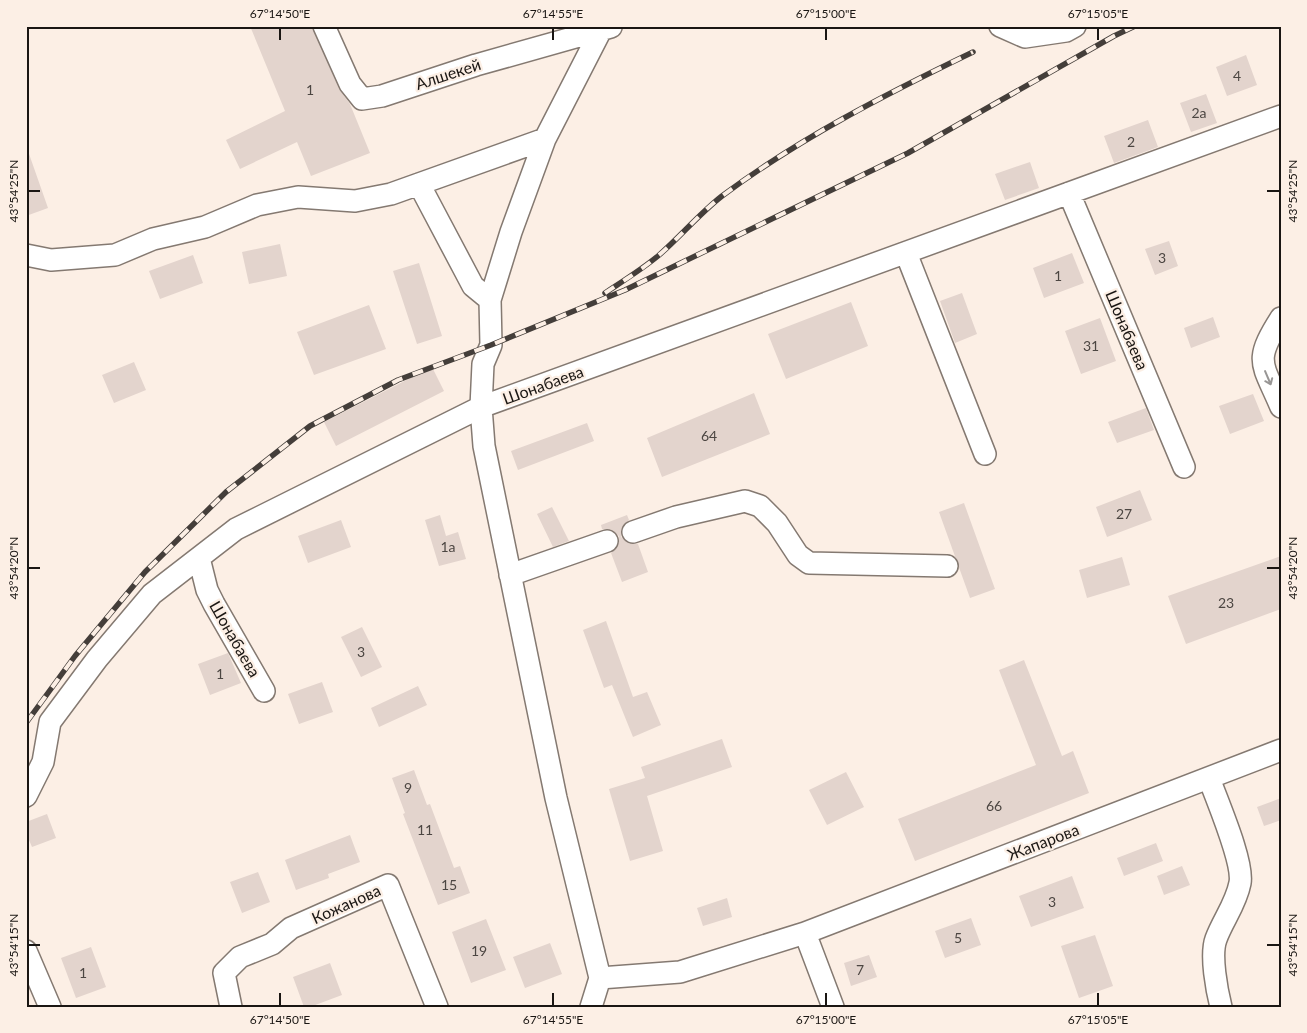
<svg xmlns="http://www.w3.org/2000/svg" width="1307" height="1033" font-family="Lato,sans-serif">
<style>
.building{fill:#e3d4cd}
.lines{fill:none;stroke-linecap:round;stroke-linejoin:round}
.minor-casing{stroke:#847971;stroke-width:24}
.minor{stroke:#fff;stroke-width:21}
.rail-casing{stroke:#443e3a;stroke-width:5.5}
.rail{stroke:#fcefe5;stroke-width:4;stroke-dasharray:11;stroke-linecap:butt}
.oneway{stroke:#989695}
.ticks{fill:none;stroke:#1a1613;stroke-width:2}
.labels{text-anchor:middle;stroke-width:4.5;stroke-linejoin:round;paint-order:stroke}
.number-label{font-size:14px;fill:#4c4642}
.street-label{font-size:16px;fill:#1a1613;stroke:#fcefe5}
.neatline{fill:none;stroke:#1a1613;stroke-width:2}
.ticks-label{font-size:12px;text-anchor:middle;fill:#1a1613}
</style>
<rect width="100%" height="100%" fill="#fcefe5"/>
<path class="building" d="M250,26h62l27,63 11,15 20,49 -59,23 -14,-34 -57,27 -14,-29 59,-29z
M1246,55l11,30 -30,11 -11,-29z
M1206,94l11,29 -26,9 -11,-29z
M1148,120l10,27 -44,16 -10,-27z
M28,151l20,57 -22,8v-64z
M1030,162l9,26 -34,12 -10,-26z
M1169,241l9,25 -23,9 -10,-26z
M280,244l7,32 -38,8 -7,-32z
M1072,253l12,30 -40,15 -11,-30z
M193,255l10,28 -43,16 -11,-28z
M419,263l23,73 -25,8 -24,-73z
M962,293l15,41 -22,9 -15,-42z
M851,302l17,44 -82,33 -18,-45z
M369,305l17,44 -72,26 -17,-43z
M1213,317l7,20 -29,11 -7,-20z
M1100,318l16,43 -35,13 -16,-43z
M134,362l12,28 -32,13 -12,-28z
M432,367l12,24 -108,55 -12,-24z
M754,393l16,41 -108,43 -15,-39z
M1253,394l11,27 -34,13 -11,-28z
M1146,408l8,22 -37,13 -9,-21z
M587,423l7,18 -76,29 -7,-19z
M1140,490l12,30 -45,17 -11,-30z
M964,503l31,86 -25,9 -31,-86z
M552,507l17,34 -16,6 -16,-33z
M440,515l6,21 12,-4 8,27 -27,7 -14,-46z
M627,515l2,5 -8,9v8l9,7h8l10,28 -26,10 -11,-29 8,-9v-8l-9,-7h-8l-1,-4z
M341,520l10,27 -43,16 -10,-27z
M1281,556v53l-95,35 -18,-48z
M1122,557l8,28 -43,13 -8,-28z
M606,621l27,76 14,-5 14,33 -28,12 -21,-52 -8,3 -21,-58z
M362,627l20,40 -21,10 -20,-40z
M228,653l13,30 -31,12 -12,-31z
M1024,660l38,96 11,-5 16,42 -174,68 -17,-42 138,-54 -37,-95z
M322,682l11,30 -34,12 -11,-30z
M418,686l9,19 -48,22 -8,-19z
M722,739l10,28 -85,29 16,55 -33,10 -21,-72 36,-11 -4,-11z
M414,770l13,35 3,-1 24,64 6,-2 10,27 -32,12 -35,-91 2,-1 -13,-35z
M846,772l18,35 -37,18 -18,-35z
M1281,798v22l-17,6 -7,-19z
M47,814l9,24 -24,9 -6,-14v-11z
M350,835l10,27 -32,12 1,4 -33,12 -11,-30z
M1156,843l7,18 -39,15 -7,-18z
M1182,866l8,19 -26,10 -7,-19z
M258,872l12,30 -28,11 -12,-31z
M1072,876l12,32 -53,19 -12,-31z
M727,898l5,19 -29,9 -6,-18z
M971,918l10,27 -36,13 -10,-27z
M486,919l20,51 -35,13 -19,-51z
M1095,935l18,51 -34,12 -18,-52z
M550,943l12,31 -37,14 -12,-31z
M91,947l15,40 -30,11 -15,-40z
M869,955l8,22 -26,9 -7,-23z
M330,963l12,32 -32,12h-6l-11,-30z"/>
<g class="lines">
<defs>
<path id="minor" d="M324,26l26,58 12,15 20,-3 94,-31 135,-38
M1000,26l25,11 41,-6 9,-5
M419,184l54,102 17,14
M1069,193l115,274
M906,253l79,201
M26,255l25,5 64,-5 38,-16 52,-12 52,-22 41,-8 57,4 36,-7 154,-55
M1281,318c-28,44 -19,44 0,89
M633,532l43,-15 69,-16 15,5 17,17 21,32 11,8 138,3
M199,558l8,32 7,14 50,87
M510,575l97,-34
M1209,778c8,23 35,84 31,105 -4,21 -17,37 -24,56 -6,16 1,52 5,68
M26,796l17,-34 7,-40 47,-63 55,-65 84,-65 245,-122 800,-291
M805,933l28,74
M26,951l24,56
M600,978l80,-6 125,-39 476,-183
M231,1007l-7,-34 16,-16 32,-13 19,-16 97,-43 49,122
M591,1007l9,-29 -44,-180 -72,-352 -3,-39 2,-43 8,-19 -1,-45 21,-68 34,-93 58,-113"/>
</defs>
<use href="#minor" class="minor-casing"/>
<use href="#minor" class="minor"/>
<defs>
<path id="rail" d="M605,293c18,-12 36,-23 53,-37 22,-19 41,-42 64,-60 78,-58 164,-102 251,-144
M26,723l49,-67 70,-84 81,-80 84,-66 88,-46 93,-35 134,-55 283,-137 206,-117 21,-10"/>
</defs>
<use href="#rail" class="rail-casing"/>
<use href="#rail" class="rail"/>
</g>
<defs><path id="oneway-shaft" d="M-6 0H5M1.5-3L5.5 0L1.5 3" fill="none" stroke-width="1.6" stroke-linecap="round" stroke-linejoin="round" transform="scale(1.25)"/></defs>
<use class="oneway" href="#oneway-shaft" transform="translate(1268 378) rotate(67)"/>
<path class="ticks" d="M280,28v12M553,28v12M826,28v12M1098,28v12M28,191h12M1267,191h13M28,568h12M1267,568h13M28,945h12M1267,945h13M280,993v13M553,993v13M826,993v13M1098,993v13"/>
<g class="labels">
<g class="number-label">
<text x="1237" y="81">4</text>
<text x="310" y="95">1</text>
<text x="1199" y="118">2а</text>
<text x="1131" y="147">2</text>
<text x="1162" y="263">3</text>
<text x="1058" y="281">1</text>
<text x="1091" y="351">31</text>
<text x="709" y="441">64</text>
<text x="1124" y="519">27</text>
<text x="448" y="552">1а</text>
<text x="1226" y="608">23</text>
<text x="361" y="657">3</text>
<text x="220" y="679">1</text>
<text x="408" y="793">9</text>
<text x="994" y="811">66</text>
<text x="425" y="835">11</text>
<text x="449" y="890">15</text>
<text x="1052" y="907">3</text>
<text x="958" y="943">5</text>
<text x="479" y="956">19</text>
<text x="860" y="975">7</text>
<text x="83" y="978">1</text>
</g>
<g class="street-label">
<text transform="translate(448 74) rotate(-18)" y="6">Алшекей</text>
<text transform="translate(1127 330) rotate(67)" y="6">Шонабаева</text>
<text transform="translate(543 385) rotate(-20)" y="6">Шонабаева</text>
<text transform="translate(235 639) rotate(60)" y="6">Шонабаева</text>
<text transform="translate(1043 842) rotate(-21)" y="6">Жапарова</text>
<text transform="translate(346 904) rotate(-24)" y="6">Кожанова</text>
</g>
</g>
<rect width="1307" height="1033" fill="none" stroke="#fcefe5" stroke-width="55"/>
<rect x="28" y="28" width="1252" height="978" class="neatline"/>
<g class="ticks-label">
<text x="280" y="18">67°14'50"E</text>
<text x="553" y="18">67°14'55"E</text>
<text x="826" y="18">67°15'00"E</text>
<text x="1098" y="18">67°15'05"E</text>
<text transform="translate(14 191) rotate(-90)" y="4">43°54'25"N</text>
<text transform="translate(1293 191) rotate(-90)" y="4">43°54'25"N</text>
<text transform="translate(14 568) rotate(-90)" y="4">43°54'20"N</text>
<text transform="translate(1293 568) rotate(-90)" y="4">43°54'20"N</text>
<text transform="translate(14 945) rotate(-90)" y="4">43°54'15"N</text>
<text transform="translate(1293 945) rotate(-90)" y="4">43°54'15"N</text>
<text x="280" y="1024">67°14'50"E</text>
<text x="553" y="1024">67°14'55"E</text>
<text x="826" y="1024">67°15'00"E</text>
<text x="1098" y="1024">67°15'05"E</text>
</g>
</svg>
